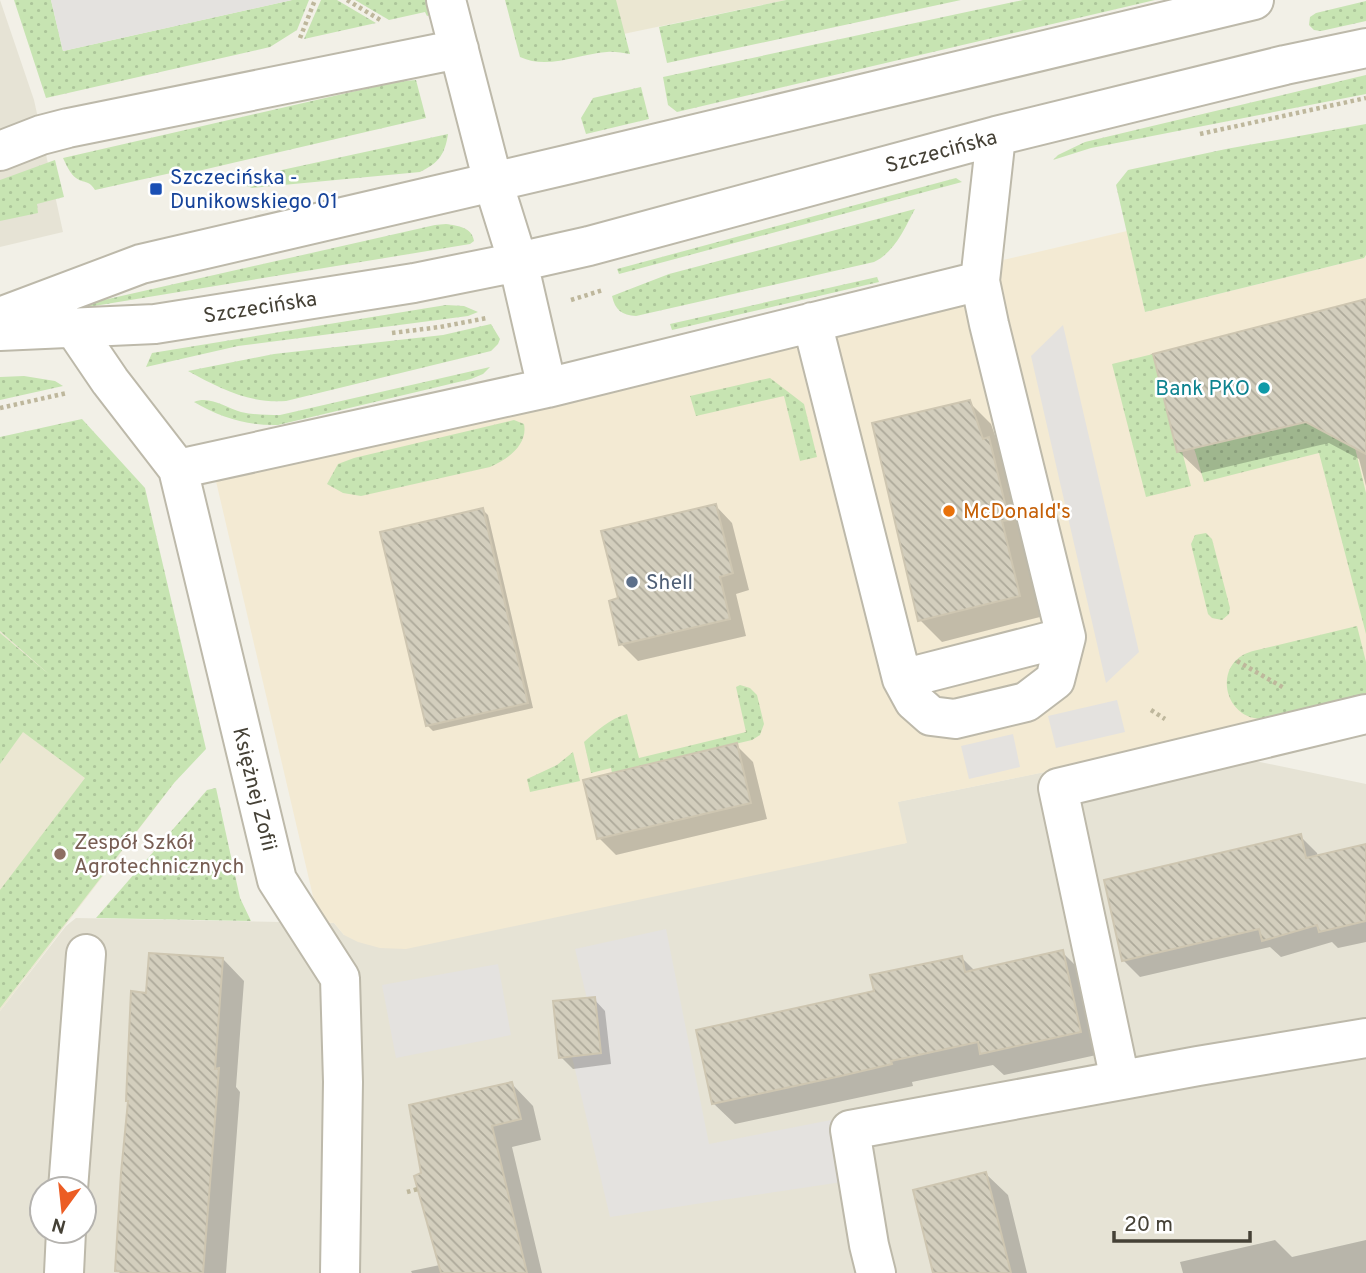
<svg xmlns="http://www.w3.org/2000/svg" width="1366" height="1273" font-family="Overpass,sans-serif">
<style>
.residential{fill:#e6e3d5;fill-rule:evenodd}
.commercial{fill:#f3ead3}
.education{fill:#ebe7d2}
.grass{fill:url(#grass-dots)}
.parking{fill:#e4e2df}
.shadow{fill:#0003}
.building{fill:url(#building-back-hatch);stroke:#cec6b1;stroke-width:2}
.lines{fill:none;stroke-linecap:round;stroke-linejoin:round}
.minor-casing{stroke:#bdb9aa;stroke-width:42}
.path{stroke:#beb79c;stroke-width:4.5;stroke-dasharray:3.5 3.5;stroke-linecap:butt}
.minor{stroke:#fff;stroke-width:38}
.transit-dot{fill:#1a4fb4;stroke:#fff;stroke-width:2.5}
.culture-dot{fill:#0f9aa8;stroke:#fff;stroke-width:2.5}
.food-dot{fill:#e8710a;stroke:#fff;stroke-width:2.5}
.service-dot{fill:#5c6f8a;stroke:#fff;stroke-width:2.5}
.education-dot{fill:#8d6e63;stroke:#fff;stroke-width:2.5}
.labels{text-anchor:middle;stroke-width:5;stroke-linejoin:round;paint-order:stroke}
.street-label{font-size:21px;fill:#454136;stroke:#fff}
.transit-label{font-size:21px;fill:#164399;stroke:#fff;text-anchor:start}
.culture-label{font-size:21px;fill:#0d838f;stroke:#fff;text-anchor:end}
.food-label{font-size:21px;fill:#c56008;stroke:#fff;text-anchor:start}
.service-label{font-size:21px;fill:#4e5e75;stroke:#fff;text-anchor:start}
.education-label{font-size:21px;fill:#785e54;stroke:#fff;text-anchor:start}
</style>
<defs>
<pattern id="grass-dots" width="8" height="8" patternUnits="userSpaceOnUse" patternTransform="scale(1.75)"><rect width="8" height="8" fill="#c7e4b2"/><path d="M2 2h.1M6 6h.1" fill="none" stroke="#acc59a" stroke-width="1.8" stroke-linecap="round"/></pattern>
<pattern id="building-back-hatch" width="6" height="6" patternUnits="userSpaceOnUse" patternTransform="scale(1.75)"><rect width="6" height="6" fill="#d3cebd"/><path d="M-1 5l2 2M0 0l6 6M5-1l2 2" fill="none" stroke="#ada99a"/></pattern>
</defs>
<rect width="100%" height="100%" fill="#f2f0e7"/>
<path class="residential" d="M0,0l34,100 29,132 -63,15z
M1178,745l188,39v489h-1366v-262l66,-85 10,-8 258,5 10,12 562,-92 -9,-41zM42,1189h42v42h-42z"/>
<path class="commercial" d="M1127,231l18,81 219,-54 2,-3v440l-93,22 -95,28 -280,57 9,41 -501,106 -26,-1 -22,-6 -14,-7 -10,-12 -15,-1 -111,-475z"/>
<path class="education" d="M505,0h281l-215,45z
M0,631l174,152 -174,228z"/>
<path class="grass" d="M14,0h37l12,51 229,-51h17l-12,30 -27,17 -224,51z
M321,0h16l39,23 -72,16z
M355,0h72l3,15 -3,1 -2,-4 -36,8z
M505,0h111l14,54c-8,-1 -16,-3 -23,-2 -29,2 -59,18 -87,5z
M786,0h175l-294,63 -8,-36z
M1023,0h132l-478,112 -9,-7 -5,-28z
M1366,1v20l-45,10 -7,-1 -5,-5 1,-8 6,-4z
M1366,75v19l-275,54 -38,12 5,-5 27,-13z
M416,80l10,38 -245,57 -1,-4 -85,19c-7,-11 -11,-6 -19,-12 -6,-4 -10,-14 -13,-20l332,-76z
M641,87l8,32 -63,15 -5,-16 12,-20z
M1366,124v131l-2,3 -219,54 -29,-127 12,-15 98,-21z
M448,134c-3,20 -9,29 -28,38l-168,16 -8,-3 -4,-6z
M55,160l9,37 -27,7 1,9 -38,8v-41z
M956,178l6,4 -343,92 -2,-5z
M915,209c-11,20 -20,43 -41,53l-238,54c-14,-1 -21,-6 -24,-20l57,-22z
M446,224c12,2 26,3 28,17l-4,3 -382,63 -2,-3 349,-79z
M877,277l2,5 -207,48 -2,-6z
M446,305l18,1 14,6 -10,4 -230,30 -92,21 6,-14z
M491,324l9,15 -2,5 -7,7 -205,50c-36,3 -67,-13 -98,-30l86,-17 169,-19z
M1153,354l24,98 5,-1 9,35 -45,11 -34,-133z
M490,367l-7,7 -12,5 -193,46c-30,1 -59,-8 -84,-23 16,-7 32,6 47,10 13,3 26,3 39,3z
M24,376l31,5 8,5 -63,14v-23z
M770,378l34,26 13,53 -17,4 -16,-65 -88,20 -6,-20z
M82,419l63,69 61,261 -32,34 -174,225v-118l85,-112 -62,-46 -23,32v-131l51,43 -51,-45v-194z
M514,420l10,4c4,21 -16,35 -34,43l-129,29 -18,-3 -16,-9 11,-20 16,-6z
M1306,422l49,26 11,45v141l-47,-181 -115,29 -10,-34z
M1206,533l6,6 18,69 -1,6 -7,6 -10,-2 -4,-4 -17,-70 4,-9z
M1357,626l9,36v33l-104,24c-36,0 -48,-48 -19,-64 3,-2 7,-3 10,-4z
M740,685l10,3 7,7 7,29 -4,11 -8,5 -140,33 -1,-5 -20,5 -7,-31c14,-12 25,-23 43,-28l12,44 107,-26 -10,-45z
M573,752l7,29 -50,11 -3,-13 30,-14z
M216,788l24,110 11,23 -155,-3 111,-128z"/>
<path class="parking" d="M51,0h241l-229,51z
M1063,325l76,327 -33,31 -75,-327z
M1117,700l8,32 -69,16 -8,-32z
M1013,734l7,33 -51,12 -8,-33z
M666,929l43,215 122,-24 11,62 -232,35 -38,-160 28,-4 -25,-104z
M498,964l13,71 -115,23 -14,-73z"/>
<path class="shadow" d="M1366,305v181l-7,-27 -30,-16 -128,30 -22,-21z
M969,402l22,22 9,26 11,11 18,80 -6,2 17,74 -98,25 -22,-22z
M715,505l17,18 17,67 -13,4 10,42 -108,25 -17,-17 -1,-44z
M483,510l5,5 45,193 -100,23 -6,-6z
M736,745l17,17 14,57 -151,36 -17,-17z
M1300,836l17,17 1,4 48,-11v96l-28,6 -6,-6 -51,15 -11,-10 -130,30 -17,-17z
M1062,952l22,22 17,80 -97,21 -11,-10 -81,17 1,4 -178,38 -22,-21 163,-111 86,-34 13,13z
M223,959l21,22 -8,106 4,5 -14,181h-106l-3,-3 31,-275z
M594,999l11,12 6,53 -38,5 -12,-12z
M512,1084l21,22 8,34 -29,7 30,126h-130l-1,-2 29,-6 -17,-91z
M986,1174l22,21 19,78h-92z
M1275,1240l17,17 74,-17v33h-183l-3,-11z"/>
<path class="building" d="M1366,299v155l-60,-32 -129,30 -24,-98z
M970,400l13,39 6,-2 20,83 -7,1 18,75 -102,25 -46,-198z
M716,504l17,69 -13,4 10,42 -111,26 -10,-44 9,-3 -17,-67z
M483,508l45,195 -102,23 -46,-194z
M737,743l14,60 -154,36 -14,-59z
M1301,834l5,24 60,-14v77l-47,11 -2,-7 -55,16 -3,-12 -137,32 -18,-81z
M1063,950l18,82 -101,22 -2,-12 -87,19 1,3 -51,12 -129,28 -16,-74 178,-39 -4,-16 92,-19 3,16z
M149,953l74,5 -8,111 4,-1 -16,205h-74l1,-1 -15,-1 6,-98 7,-72h-2l5,-110 15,2z
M595,997l6,56 -42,5 -6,-57z
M512,1082l9,37 -29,7 35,147h-86l-27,-97 7,-3 -12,-68z
M986,1172l25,101h-78l-20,-83z"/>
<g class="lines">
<defs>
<path id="minor" d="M446,0l47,182 25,80 29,126
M0,151l41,-16 27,-7 391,-79
M0,317l141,-53 429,-100 684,-164
M812,322l90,357 164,-42 -77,-313 -9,-43 16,-145
M74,328l36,53 68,88 99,411 63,98 3,104 -3,191
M0,331l155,-7 259,-41 104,-21 71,-16 407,-110 289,-71 81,-17
M178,469l369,-81 433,-107
M902,679l12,22 17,15 24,3 71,-17 29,-22 11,-43
M1120,1080l-62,-292 308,-74
M68,1189l18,-235
M64,1273l2,-42
M876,1273l-7,-28 -19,-115 348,-64 168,-28"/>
</defs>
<use href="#minor" class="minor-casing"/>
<path class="path" d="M347,0l35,21
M300,38l15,-38
M1200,134l166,-36
M571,300l32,-10
M392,333l48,-6 47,-9
M0,408l67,-15
M1237,661l47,27
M1151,710l14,9
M407,1192l11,-3"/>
<use href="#minor" class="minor"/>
</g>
<rect class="transit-dot" x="149" y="182" width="14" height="14" rx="3.5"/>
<circle class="culture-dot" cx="1264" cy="388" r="7"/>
<circle class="food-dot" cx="949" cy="511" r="7"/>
<circle class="service-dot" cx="632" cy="582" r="7"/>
<circle class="education-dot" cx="60" cy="854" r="7"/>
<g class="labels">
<g class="street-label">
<text transform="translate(941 151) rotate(-15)" y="7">Szczecińska</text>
<text transform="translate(260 307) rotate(-9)" y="7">Szczecińska</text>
<text transform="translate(255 789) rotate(76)" y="7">Księżnej Zofii</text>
</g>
<g class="transit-label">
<text x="170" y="184">Szczecińska -<tspan x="170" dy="24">Dunikowskiego 01</tspan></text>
</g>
<g class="culture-label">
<text x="1250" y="395">Bank PKO</text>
</g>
<g class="food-label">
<text x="963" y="518">McDonald's</text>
</g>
<g class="service-label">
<text x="646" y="589">Shell</text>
</g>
<g class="education-label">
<text x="74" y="849">Zespół Szkół<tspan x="74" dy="24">Agrotechnicznych</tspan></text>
</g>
</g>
<g transform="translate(63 1210) rotate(195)"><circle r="33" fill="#ffffff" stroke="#b5b3af" stroke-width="2"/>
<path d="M0-5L12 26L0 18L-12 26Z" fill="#ec5d24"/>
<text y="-10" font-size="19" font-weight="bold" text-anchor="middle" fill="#454136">N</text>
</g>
<path d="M1114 1231v10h136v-10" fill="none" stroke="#454136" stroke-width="3.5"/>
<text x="1124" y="1231" font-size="21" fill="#454136" stroke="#ffffff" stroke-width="5" paint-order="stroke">20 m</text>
</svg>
